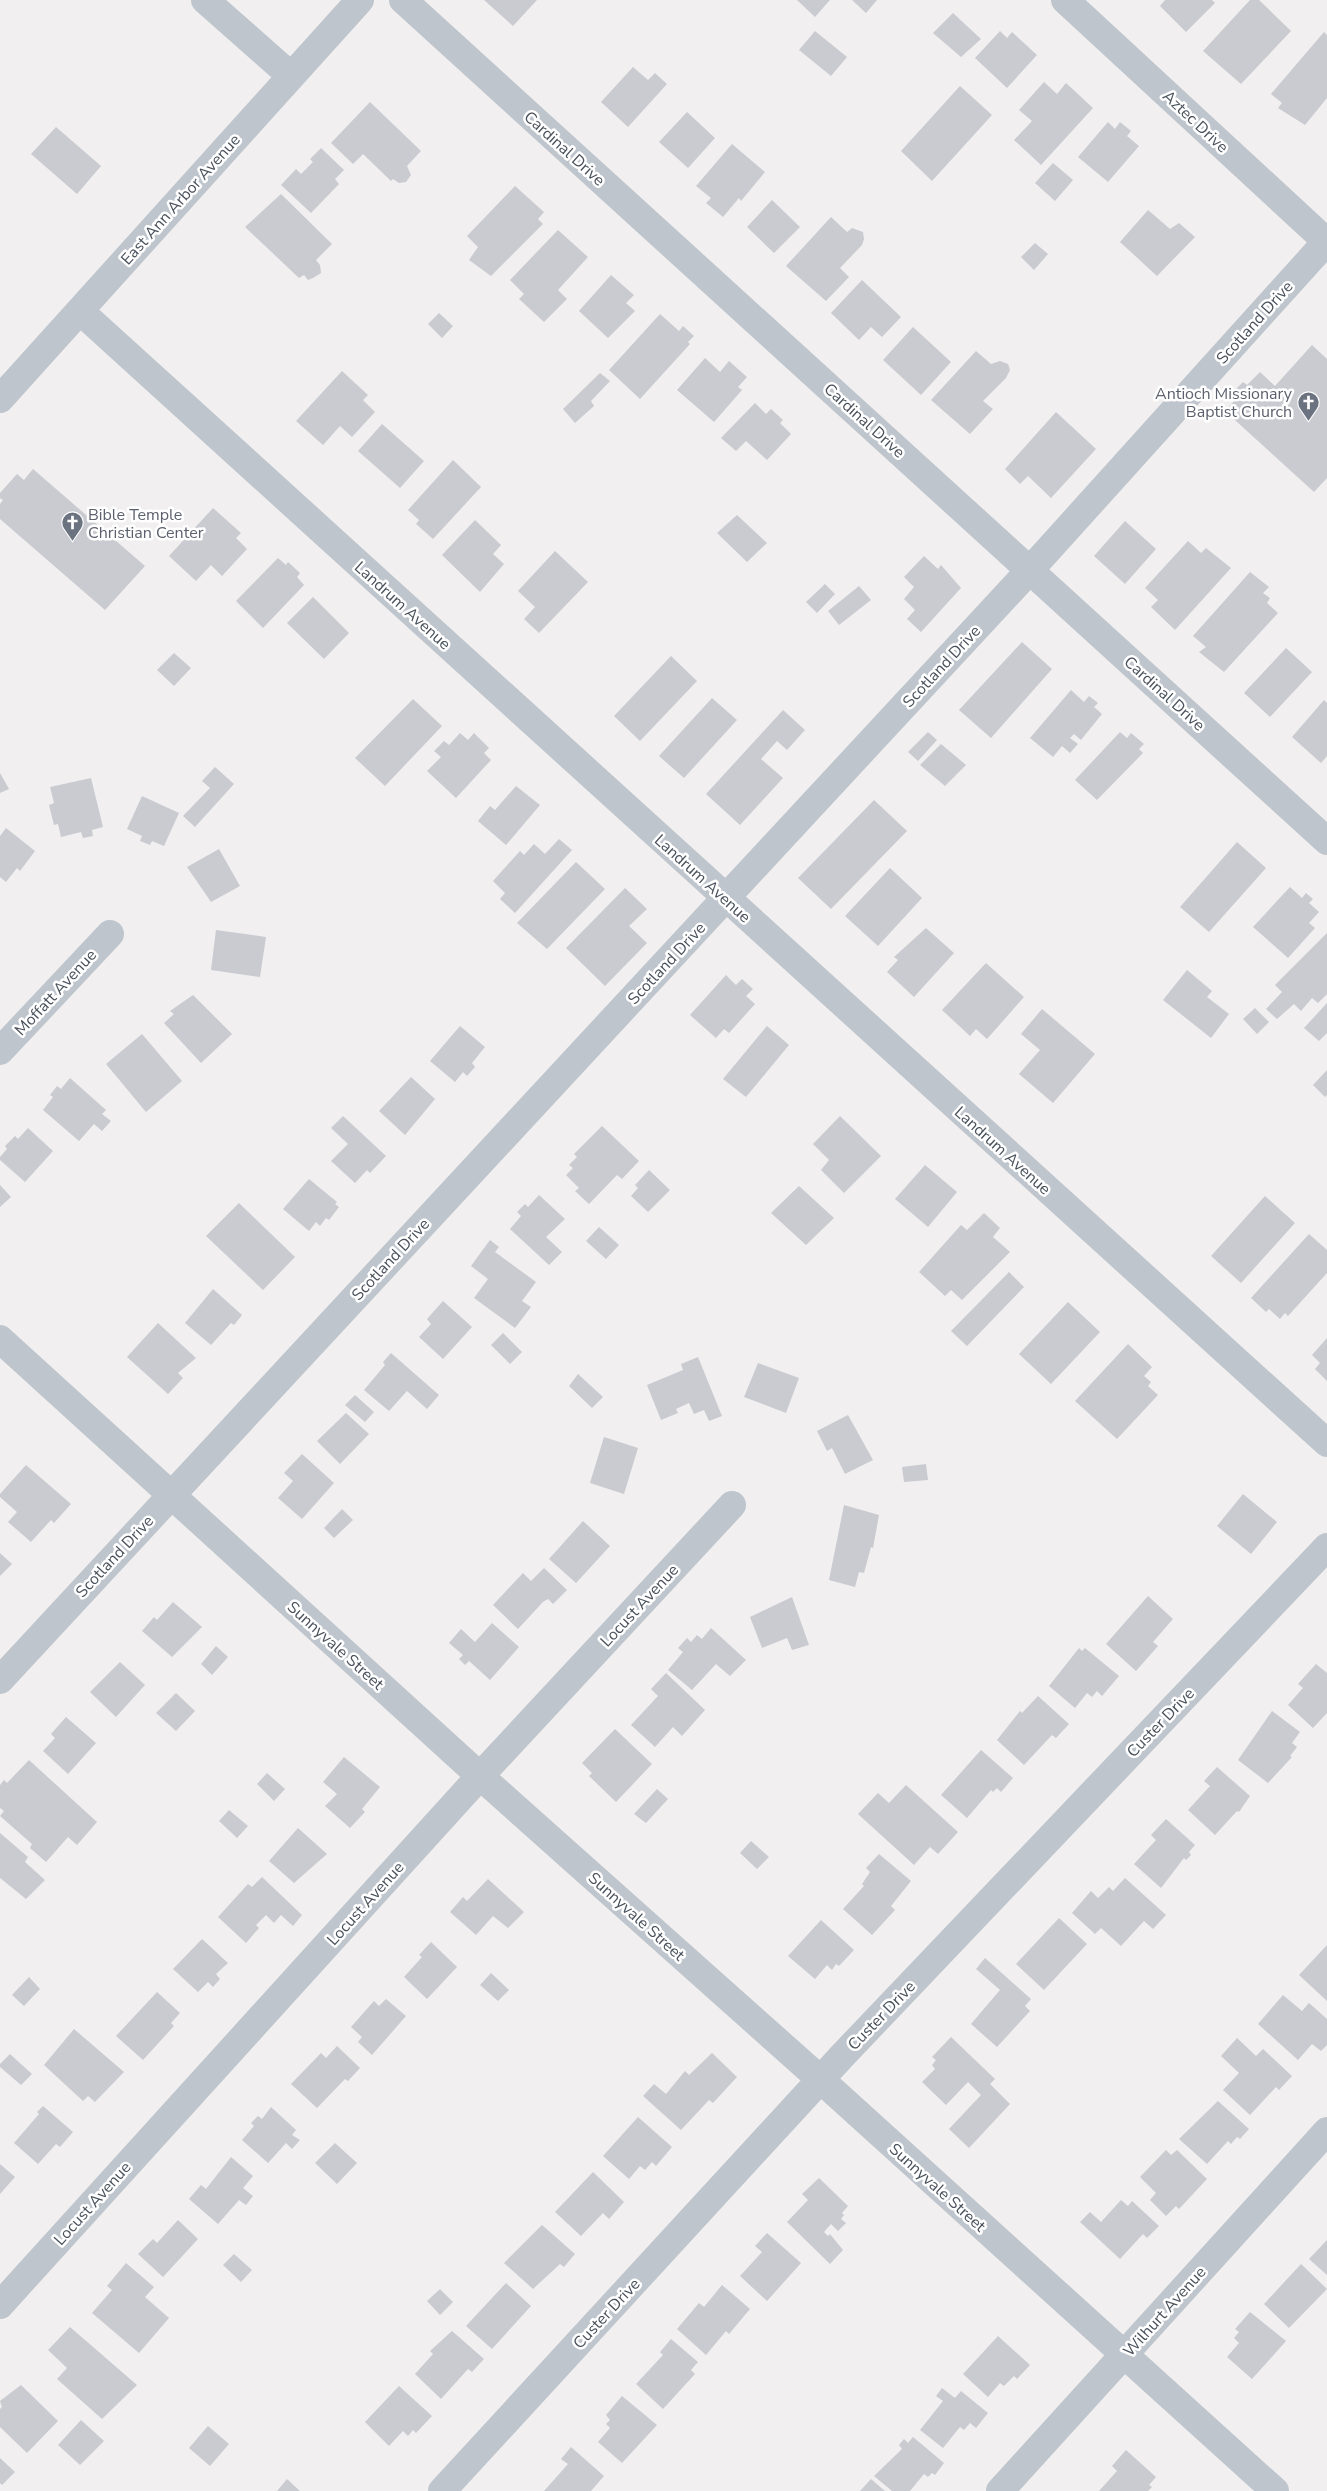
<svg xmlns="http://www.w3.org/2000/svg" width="1327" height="2491" font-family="'Nunito Sans',sans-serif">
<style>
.building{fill:#c9cbd1}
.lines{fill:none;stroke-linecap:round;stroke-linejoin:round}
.minor{stroke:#bec5cd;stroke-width:28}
.labels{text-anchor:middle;stroke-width:5;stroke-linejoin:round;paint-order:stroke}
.street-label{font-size:16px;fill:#48515b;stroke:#fff}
.worship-label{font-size:16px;fill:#5b616d;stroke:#fff;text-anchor:end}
</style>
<rect width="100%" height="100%" fill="#f1efef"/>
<path class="building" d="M484,0h53l-24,26z
M797,0h33l-15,17z
M852,0h25l-11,13z
M1165,0h47l3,3 -29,29 -26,-26z
M1250,0h9l32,31 -50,53 -38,-33z
M953,13l28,26 -20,18 -28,-24z
M815,31l32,26 -16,19 -32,-26z
M1000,31l7,7 5,-6 25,23 -30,33 -32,-30z
M1324,32l3,3v63l-22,27 -27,-17 4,-5 -11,-9z
M633,67l15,13 7,-7 12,11 -39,43 -27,-25z
M1044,82l13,12 9,-11 27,25 -52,57 -27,-25 18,-19 -13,-11z
M960,86l32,29 -60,66 -31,-30z
M370,102l51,49 -14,15 4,9 -5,7 -7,1 -6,-4 -2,2 -28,-27 -10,10 -22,-21z
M687,112l28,26 -27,30 -29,-26z
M1108,122l7,7 5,-7 11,9 -4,5 12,10 -31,36 -30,-25z
M56,127l45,39 -24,28 -46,-40z
M732,144l33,28 -24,29 -2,-3 -16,19 -17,-14 5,-5 -15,-12z
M321,148l23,22 -9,9 4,5 -28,29 -30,-28 15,-16 5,5 12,-12 -3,-3z
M1053,163l20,17 -18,21 -20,-18z
M515,186l29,26 -6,7 5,5 -52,52 -22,-16 9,-13 -11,-11z
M281,194l51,50 -16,16 4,5 1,8 -8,5 -5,2 -4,-5 -5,3 -54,-51z
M772,200l28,27 -26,26 -27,-26z
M1148,210l22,19 9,-6 16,14 -38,39 -37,-34z
M831,217l16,15 5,-4 11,4 1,7 -2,6 -22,23 9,9 -23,24 -40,-35z
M558,230l30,27 -30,33 9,9 -23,23 -25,-23 5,-5 -14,-14z
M1035,243l13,11 -14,16 -13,-13z
M611,275l23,20 -8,8 9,8 -27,27 -29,-27z
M862,280l39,37 -19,20 -11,-10 -12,13 -28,-27z
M439,313l14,13 -11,12 -14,-14z
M660,314l19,17 4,-5 11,10 -6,6 2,2 -50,55 -31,-29z
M913,327l38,35 -30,33 -38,-35z
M1312,345l15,14v119l-13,14 -89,-81 13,-14 -5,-5 10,-10 4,3 13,-13 15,14z
M976,351l15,13 9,-3 8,3 2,6 -4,8 -23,23 10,8 -23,25 -39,-34z
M705,358l15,14 9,-11 18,16 -9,10 4,3 -28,32 -37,-32z
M342,371l26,24 -5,5 12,12 -23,25 -12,-11 -17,19 -27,-24z
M600,373l10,8 -19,20 3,5 -19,17 -12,-14z
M755,403l11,11 5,-5 12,11 -3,3 11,11 -24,26 -21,-19 -10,10 -15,-13z
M1056,412l40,37 -45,49 -23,-22 -8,8 -15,-15z
M382,424l42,37 -24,27 -42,-37z
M453,460l28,27 -48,52 -17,-15 3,-4 -11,-10z
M33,469l112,97 -40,44 -105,-91v-15l3,-4 -3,-2v-5l17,-19 7,6z
M213,508l28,25 -5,5 11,11 -25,27 -11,-11 -15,16 -27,-25z
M737,515l30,28 -20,19 -30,-29z
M475,520l26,25 -8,9 11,10 -24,28 -38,-37z
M1125,521l31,28 -31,35 -31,-28z
M1188,541l13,12 5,-5 25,20 -56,62 -24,-23 7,-7 -13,-12z
M555,551l33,31 -49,51 -15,-14 11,-12 -17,-16z
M924,556l14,13 3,-4 20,23 -40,44 -14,-13 8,-9 -11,-11 10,-12 -10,-10z
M278,558l8,7 2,-3 12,11 -3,4 7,8 -41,43 -27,-27z
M1250,572l19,15 -6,6 7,5 -3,5 11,10 -54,59 -25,-20 7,-5 -13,-11z
M825,584l10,10 -18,19 -11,-11z
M859,586l12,14 -32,25 -11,-14z
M313,597l36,36 -25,26 -37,-36z
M1022,642l30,27 -61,69 -32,-28z
M1286,648l26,24 -42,45 -26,-24z
M174,653l17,15 -17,18 -17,-16z
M671,656l26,25 -57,60 -26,-25z
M1071,690l13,12 5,-6 9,7 -4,4 8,7 -21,26 -7,-6 -4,4 8,6 -8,9 -8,-7 -9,11 -23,-19z
M712,698l25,22 -53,58 -25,-22z
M413,699l29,27 -57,60 -30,-28z
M1324,700l3,3v53l-6,7 -29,-26z
M783,710l22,20 -18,20 -10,-9 -16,18 22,19 -43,47 -34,-31z
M928,732l9,8 -19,21 -10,-9z
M1120,732l7,6 4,-5 13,11 -5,5 4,4 -46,47 -22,-20z
M460,733l8,7 6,-7 15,15 -5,5 7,7 -35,38 -29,-27 14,-14 -7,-6 10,-10 5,4z
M941,744l25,21 -21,21 -25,-21z
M215,767l19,17 -39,43 -12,-11 27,-28 -8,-7z
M0,773l9,16 -9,4z
M91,778l12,49 -11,3 1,6 -10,2 -2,-6 -20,5 -3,-13 -4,1 -5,-20 5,-2 -4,-16z
M516,786l24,19 -34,40 -28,-24 12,-15 5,4z
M142,796l37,17 -15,33 -12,-5 -2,4 -10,-4 2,-5 -15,-7z
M874,800l33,31 -76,78 -33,-31z
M6,828l29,23 -15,20 -3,-3 -11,14 -6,-5v-41z
M559,839l13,11 -57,63 -15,-14 5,-6 -12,-12 27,-30 4,4 10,-11 11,10z
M1237,842l29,26 -57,64 -29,-25z
M219,849l21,37 -29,16 -24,-35z
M576,862l29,27 -58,60 -30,-26z
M890,868l32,30 -44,48 -33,-30z
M1290,887l12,11 4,-5 7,6 -4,4 10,9 -10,11 6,5 -27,30 -35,-31z
M625,888l22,21 -18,17 18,17 -42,43 -39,-38z
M926,928l28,25 -40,44 -27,-25 11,-12 -4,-3z
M216,930l50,7 -6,40 -49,-7z
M1327,933v61l-9,9 -6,-5 -11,13 -7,-7 -17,15 -11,-10 16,-17 -7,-7z
M986,963l38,34 -37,42 -11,-10 -6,7 -28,-26z
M1187,970l25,21 -5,6 22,17 -18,24 -48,-38z
M726,975l10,10 6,-6 11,10 -7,7 9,8 -26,29 -5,-4 -8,9 -26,-23z
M193,995l39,39 -31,29 -37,-40 10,-9 -4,-3z
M1327,1003v30l-8,8 -15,-13z
M1255,1008l14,14 -12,12 -14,-15z
M1042,1009l53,45 -42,49 -34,-29 21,-24 -19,-16z
M460,1026l25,21 -13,16 3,4 -8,9 -4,-4 -8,10 -25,-21z
M767,1026l22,19 -43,52 -23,-18z
M142,1034l40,47 -36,31 -40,-48z
M1327,1070v25l-2,2 -12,-12z
M411,1077l24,22 -30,36 -26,-24z
M70,1078l36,32 -4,4 9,7 -9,10 -8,-7 -15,17 -36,-31 10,-13 -3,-2 7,-9 4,3z
M343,1116l43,40 -16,17 -3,-3 -12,13 -24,-22 17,-17 -17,-16z
M840,1116l41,40 -37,37 -23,-23 8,-10 -16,-16z
M602,1126l37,35 -17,18 -5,-4 -28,29 -14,-13 4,-3 -13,-13 7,-7 -4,-3 8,-8 -3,-3z
M28,1128l25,23 -28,31 -25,-22v-3l7,-8 -2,-3 10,-10 3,3z
M925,1165l32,27 -29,35 -33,-28z
M649,1170l21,20 -22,22 -17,-16 7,-8 -3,-3z
M309,1179l28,23 -2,2 4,3 -10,13 -3,-2 -6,8 -4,-4 -7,9 -26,-22z
M0,1185l11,12 -11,10z
M799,1186l35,32 -28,27 -35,-32z
M539,1195l26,24 -19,18 16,15 -13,13 -39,-36 11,-13 -4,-4 8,-8 3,3z
M1265,1196l30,27 -54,60 -30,-27z
M239,1203l56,54 -32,33 -57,-54z
M984,1213l16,15 -7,9 17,15 -48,48 -11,-10 -6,6 -26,-24 42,-47 6,5z
M599,1227l20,18 -13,14 -20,-18z
M1309,1234l18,16v23l-39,43 -3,-3 -5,6 -11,-10 -3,3 -15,-14z
M490,1240l9,7 -4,5 41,30 -14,19 9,6 -16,21 -41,-30 14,-19 -17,-13z
M1009,1272l15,15 -57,59 -16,-15z
M213,1289l29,26 -8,10 -3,-2 -20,22 -26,-22z
M443,1301l29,26 -29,32 -24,-22 12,-13 -4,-5z
M1068,1302l32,30 -49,52 -32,-30z
M158,1323l38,35 -18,15 5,5 -15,16 -41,-37z
M503,1333l19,19 -12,12 -19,-19z
M1327,1338v43l-12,-12 5,-6 -8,-8z
M1128,1344l24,23 -8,9 7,6 -3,4 10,9 -41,44 -42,-38z
M391,1353l48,42 -12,14 -20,-18 -18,20 -25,-21 21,-25 -2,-3z
M698,1357l24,59 -13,5 -5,-11 -10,4 -5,-11 -13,6 2,4 -17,7 -14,-35 36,-15 -2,-6z
M758,1363l41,15 -13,35 -42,-16z
M578,1374l25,23 -11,11 -23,-22z
M355,1395l19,17 -9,10 -20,-17z
M346,1413l23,21 -29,30 -23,-23z
M848,1415l25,45 -28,14 -13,-26 -5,3 -10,-20z
M604,1437l34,11 -14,46 -34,-11z
M302,1454l32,29 -32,36 -24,-21 15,-17 -9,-8z
M926,1464l2,16 -24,2 -2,-15z
M26,1465l45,39 -17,19 -3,-3 -20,22 -23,-20 9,-10 -17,-15v-3z
M1243,1494l34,28 -26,32 -34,-28z
M844,1505l35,10 -6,33 -2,-1 -7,26 -5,-1 -4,15 -26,-7z
M342,1509l11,11 -19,18 -10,-10z
M583,1521l27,25 -34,37 -27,-24z
M0,1553l12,11 -12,12z
M544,1568l23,22 -14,14 -5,-5 -5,3 -25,27 -25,-24 30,-32 8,8z
M1148,1596l25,23 -20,23 5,4 -22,25 -30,-27z
M792,1597l17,48 -17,5 -5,-12 -25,10 -12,-31z
M173,1602l29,25 -30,30 -30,-26 12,-14 3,3z
M492,1623l27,24 -29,33 -21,-19 -4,4 -6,-6 4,-4 -14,-12 12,-14 14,13z
M711,1628l35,32 -16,16 -14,-12 -24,26 -24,-20 15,-18 -5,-4 9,-10 4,4 6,-7 5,4z
M216,1646l12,11 -16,18 -11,-11z
M1079,1648l3,3 3,-3 34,28 -17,20 -5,-5 -5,6 -5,-4 -12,15 -26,-22z
M120,1662l25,23 -29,32 -26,-25z
M1316,1664l11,9v40l-14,15 -25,-23 15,-17 -5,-4z
M666,1673l39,37 -23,26 -9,-9 -18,20 -24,-22 27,-29 -7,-7z
M176,1693l19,18 -19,20 -20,-18z
M1038,1696l31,28 -13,14 -4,-3 -28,30 -27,-25 23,-29 2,2z
M1272,1711l28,21 -8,11 5,4 -7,9 2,1 -24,26 -30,-23z
M66,1717l30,26 -28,31 -25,-23 12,-13 -4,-4z
M615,1729l37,35 -36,38 -27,-26 3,-3 -10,-10z
M981,1750l32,28 -12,14 -4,-4 -4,4 -2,-2 -24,28 -26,-23z
M344,1757l36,30 -18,22 3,3 -15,16 -25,-22 12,-12 -14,-12z
M29,1760l68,62 -20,23 -9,-8 -22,25 -16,-14 2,-4 -32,-28 4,-5 -4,-3v-23l4,-5 3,3z
M1217,1767l33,29 -11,16 -2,-1 -22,24 -27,-25 22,-24 -6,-5z
M267,1773l18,16 -11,12 -17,-17z
M906,1785l52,47 -20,22 -8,-7 -16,18 -56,-51 20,-21 11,10z
M657,1789l11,10 -22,24 -12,-9z
M229,1810l19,16 -11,12 -18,-17z
M1166,1819l29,26 -6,7 2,3 -5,5 -2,-2 -23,30 -27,-24 22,-24 -5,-5z
M298,1828l29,26 -33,29 -25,-22z
M0,1833l28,24 -3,5 20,18 -19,19 -26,-21z
M751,1841l18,16 -12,12 -17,-16z
M879,1854l32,27 -20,25 4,4 -23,25 -29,-26 21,-23 -2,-2 8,-12 -4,-4z
M262,1877l40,38 -9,11 -12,-11 -7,8 -8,-8 -10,10 3,3 -13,15 -28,-26 30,-33 4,3z
M1125,1878l41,37 -13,14 -9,-8 -23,25 -20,-18 -6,6 -23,-21 19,-22 7,7 11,-11 4,4z
M488,1879l36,33 -16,16 -15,-12 -17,19 -26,-23 13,-15 4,4z
M1059,1918l28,26 -43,46 -28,-26z
M821,1920l33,30 -15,16 -3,-2 -4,6 -5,-5 -12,14 -27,-23z
M202,1939l26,24 -12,11 4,5 -7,8 -5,-5 -10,10 -25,-23z
M431,1942l26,25 -30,32 -23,-22 18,-20 -3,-2z
M1327,1945v56l-28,-26z
M985,1958l46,41 -6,7 5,5 -33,36 -26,-23 29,-34 -24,-21z
M491,1973l18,17 -11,11 -18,-16z
M29,1977l11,12 -16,17 -12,-11z
M157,1992l23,21 -9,10 3,3 -31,34 -27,-24z
M1283,1995l19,16 7,-8 18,16v26l-6,6 -9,-7 -14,16 -40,-36z
M386,1999l20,17 -34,39 -14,-13 4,-5 -11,-10 23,-26 5,5z
M74,2029l50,43 -29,30 -7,-6 -5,5 -39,-36z
M951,2037l44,42 -5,5 20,20 -41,44 -20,-19 32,-34 -13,-13 -22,23 -24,-23 13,-13 -3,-4 4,-5 -4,-3z
M1237,2038l19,18 7,-7 29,27 -13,14 -3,-3 -26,28 -27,-25 16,-17 -18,-17z
M337,2046l23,22 -12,13 -3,-2 -28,29 -26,-24 30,-31 5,5z
M712,2053l25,24 -24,26 -4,-3 -28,30 -38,-34 11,-12 12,10 19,-23 4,4z
M10,2054l22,20 -11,11 -21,-18v-3z
M1218,2101l31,28 -9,10 -3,-2 -6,7 -3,-3 -21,23 -28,-25z
M43,2106l30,26 -13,15 -4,-3 -18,20 -24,-21 25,-29 -2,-2z
M271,2107l25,23 -4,5 8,5 -8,9 -6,-6 -18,20 -26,-23 12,-14 -3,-3 7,-7 4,3z
M638,2117l34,30 -16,19 -4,-4 -7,8 -5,-4 -11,13 -26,-23z
M335,2143l22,20 -20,21 -22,-21z
M1166,2150l5,5 6,-5 30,29 -28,30 -3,-3 -10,10 -16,-16 6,-7 -16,-16z
M231,2157l22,19 -10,12 10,8 -7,9 -7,-5 -21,24 -29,-25 12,-14 5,4z
M0,2164l15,13 -15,17z
M593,2172l31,30 -15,17 -6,-6 -22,23 -26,-24z
M819,2178l29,28 -6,7 2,2 -3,4 5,4 -8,8 -7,-7 -7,8 4,4 2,-2 13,16 -13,14 -43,-42 21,-22 -6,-6z
M1121,2200l7,6 4,-5 27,25 -12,12 -4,-4 -23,25 -40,-37 10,-10 11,10z
M178,2220l20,19 -35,38 -25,-23 15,-15 4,4z
M542,2225l33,29 -11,13 -4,-3 -27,25 -29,-26z
M767,2233l34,30 -34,38 -27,-25 22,-24 -7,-6z
M1327,2240v35l-18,-16z
M234,2254l18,16 -11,12 -18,-17z
M126,2263l28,24 -9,10 24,21 -30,35 -47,-40 20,-23 -5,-4z
M1301,2264l26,25 -38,39 -25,-24z
M506,2283l25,23 -39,43 -26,-23z
M722,2285l28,24 -21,25 -3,-3 -20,24 -29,-26 22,-26 5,4z
M440,2289l13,13 -13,13 -13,-14z
M1250,2312l36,29 -34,38 -25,-22 12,-14 -5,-5 5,-6 -4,-3z
M70,2327l67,58 -35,34 -45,-40 10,-11 -19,-18z
M452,2331l32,28 -12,13 -4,-3 -27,30 -26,-25 18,-20 -3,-3z
M998,2336l32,29 -13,14 -3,-3 -10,10 -4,-3 -12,14 -25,-23z
M671,2339l27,23 -7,8 4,4 -32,35 -27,-25 27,-29 -3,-3z
M21,2385l37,36 -31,32 -27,-26v-18l2,-2 -2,-6z
M399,2386l33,30 -16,17 -3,-3 -5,6 -5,-5 -14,15 -24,-24z
M942,2388l13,10 6,-7 27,22 -12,15 -6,-5 -6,7 -4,-3 -17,21 -23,-18 23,-29 -7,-5z
M622,2396l35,29 -35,38 -24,-21 12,-14 -4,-4 4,-4 -4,-5z
M81,2420l23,21 -24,24 -22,-20z
M208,2426l21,18 -19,22 -21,-18z
M913,2437l31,26 -9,12 -3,-2 -4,4 -4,-3 -14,17h-18l-18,-15 28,-27 -3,-4 5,-6 4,4z
M571,2447l33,29 -13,15h-47l24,-27 -7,-5z
M1126,2450l30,27 -7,8 3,2 -4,4h-49l18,-20 -5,-5z
M0,2458l15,14 -13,13 -2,-2z
M287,2479l13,12h-23z
M871,2479l14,12h-25z"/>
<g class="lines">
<path class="minor" d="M205,0l85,75
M403,0l924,841
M1065,0l262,242
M80,311l1247,1132
M0,399l360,-399
M0,1051l110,-117
M0,1339l480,437 341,304 454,411
M0,1680l1030,-1110 297,-329
M0,2305l480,-529 252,-271
M442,2491l401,-436 484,-508
M1000,2491l327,-360"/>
</g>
<defs>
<symbol id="church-pin" viewBox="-11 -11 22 30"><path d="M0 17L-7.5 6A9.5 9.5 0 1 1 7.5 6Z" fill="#6b7280" stroke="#fff"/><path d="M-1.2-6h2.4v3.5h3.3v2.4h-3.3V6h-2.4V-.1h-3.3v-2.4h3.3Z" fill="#fff"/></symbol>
</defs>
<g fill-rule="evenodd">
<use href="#church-pin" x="1296" y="390" width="25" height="34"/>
<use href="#church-pin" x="60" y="510" width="25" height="34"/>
</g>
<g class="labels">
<g class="street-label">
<text transform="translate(1196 121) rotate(43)" y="6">Aztec Drive</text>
<text transform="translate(565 148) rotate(42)" y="6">Cardinal Drive</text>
<text transform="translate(180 199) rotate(-48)" y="6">East Ann Arbor Avenue</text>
<text transform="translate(1254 322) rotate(-48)" y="6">Scotland Drive</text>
<text transform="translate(865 420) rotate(42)" y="6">Cardinal Drive</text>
<text transform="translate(403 605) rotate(42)" y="6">Landrum Avenue</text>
<text transform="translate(941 666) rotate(-47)" y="6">Scotland Drive</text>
<text transform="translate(1165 693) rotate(42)" y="6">Cardinal Drive</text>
<text transform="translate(703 878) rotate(42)" y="6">Landrum Avenue</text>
<text transform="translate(666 963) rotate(-47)" y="6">Scotland Drive</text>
<text transform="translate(55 992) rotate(-47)" y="6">Moffatt Avenue</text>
<text transform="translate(1003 1150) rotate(42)" y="6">Landrum Avenue</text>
<text transform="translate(390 1259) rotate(-47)" y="6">Scotland Drive</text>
<text transform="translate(114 1556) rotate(-47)" y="6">Scotland Drive</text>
<text transform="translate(639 1605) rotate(-47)" y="6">Locust Avenue</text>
<text transform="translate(336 1645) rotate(42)" y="6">Sunnyvale Street</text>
<text transform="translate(1160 1722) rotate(-46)" y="6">Custer Drive</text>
<text transform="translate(365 1903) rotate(-48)" y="6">Locust Avenue</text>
<text transform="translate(637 1916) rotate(42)" y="6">Sunnyvale Street</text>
<text transform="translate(881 2015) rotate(-46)" y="6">Custer Drive</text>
<text transform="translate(938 2187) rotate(42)" y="6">Sunnyvale Street</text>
<text transform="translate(92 2203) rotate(-48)" y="6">Locust Avenue</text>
<text transform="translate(1164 2311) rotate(-48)" y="6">Wilhurt Avenue</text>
<text transform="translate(606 2313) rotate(-47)" y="6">Custer Drive</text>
</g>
<g class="worship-label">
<text x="1292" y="399">Antioch Missionary<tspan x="1292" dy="18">Baptist Church</tspan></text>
<text x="88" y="520" text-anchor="start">Bible Temple<tspan x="88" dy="18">Christian Center</tspan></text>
</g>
</g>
</svg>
